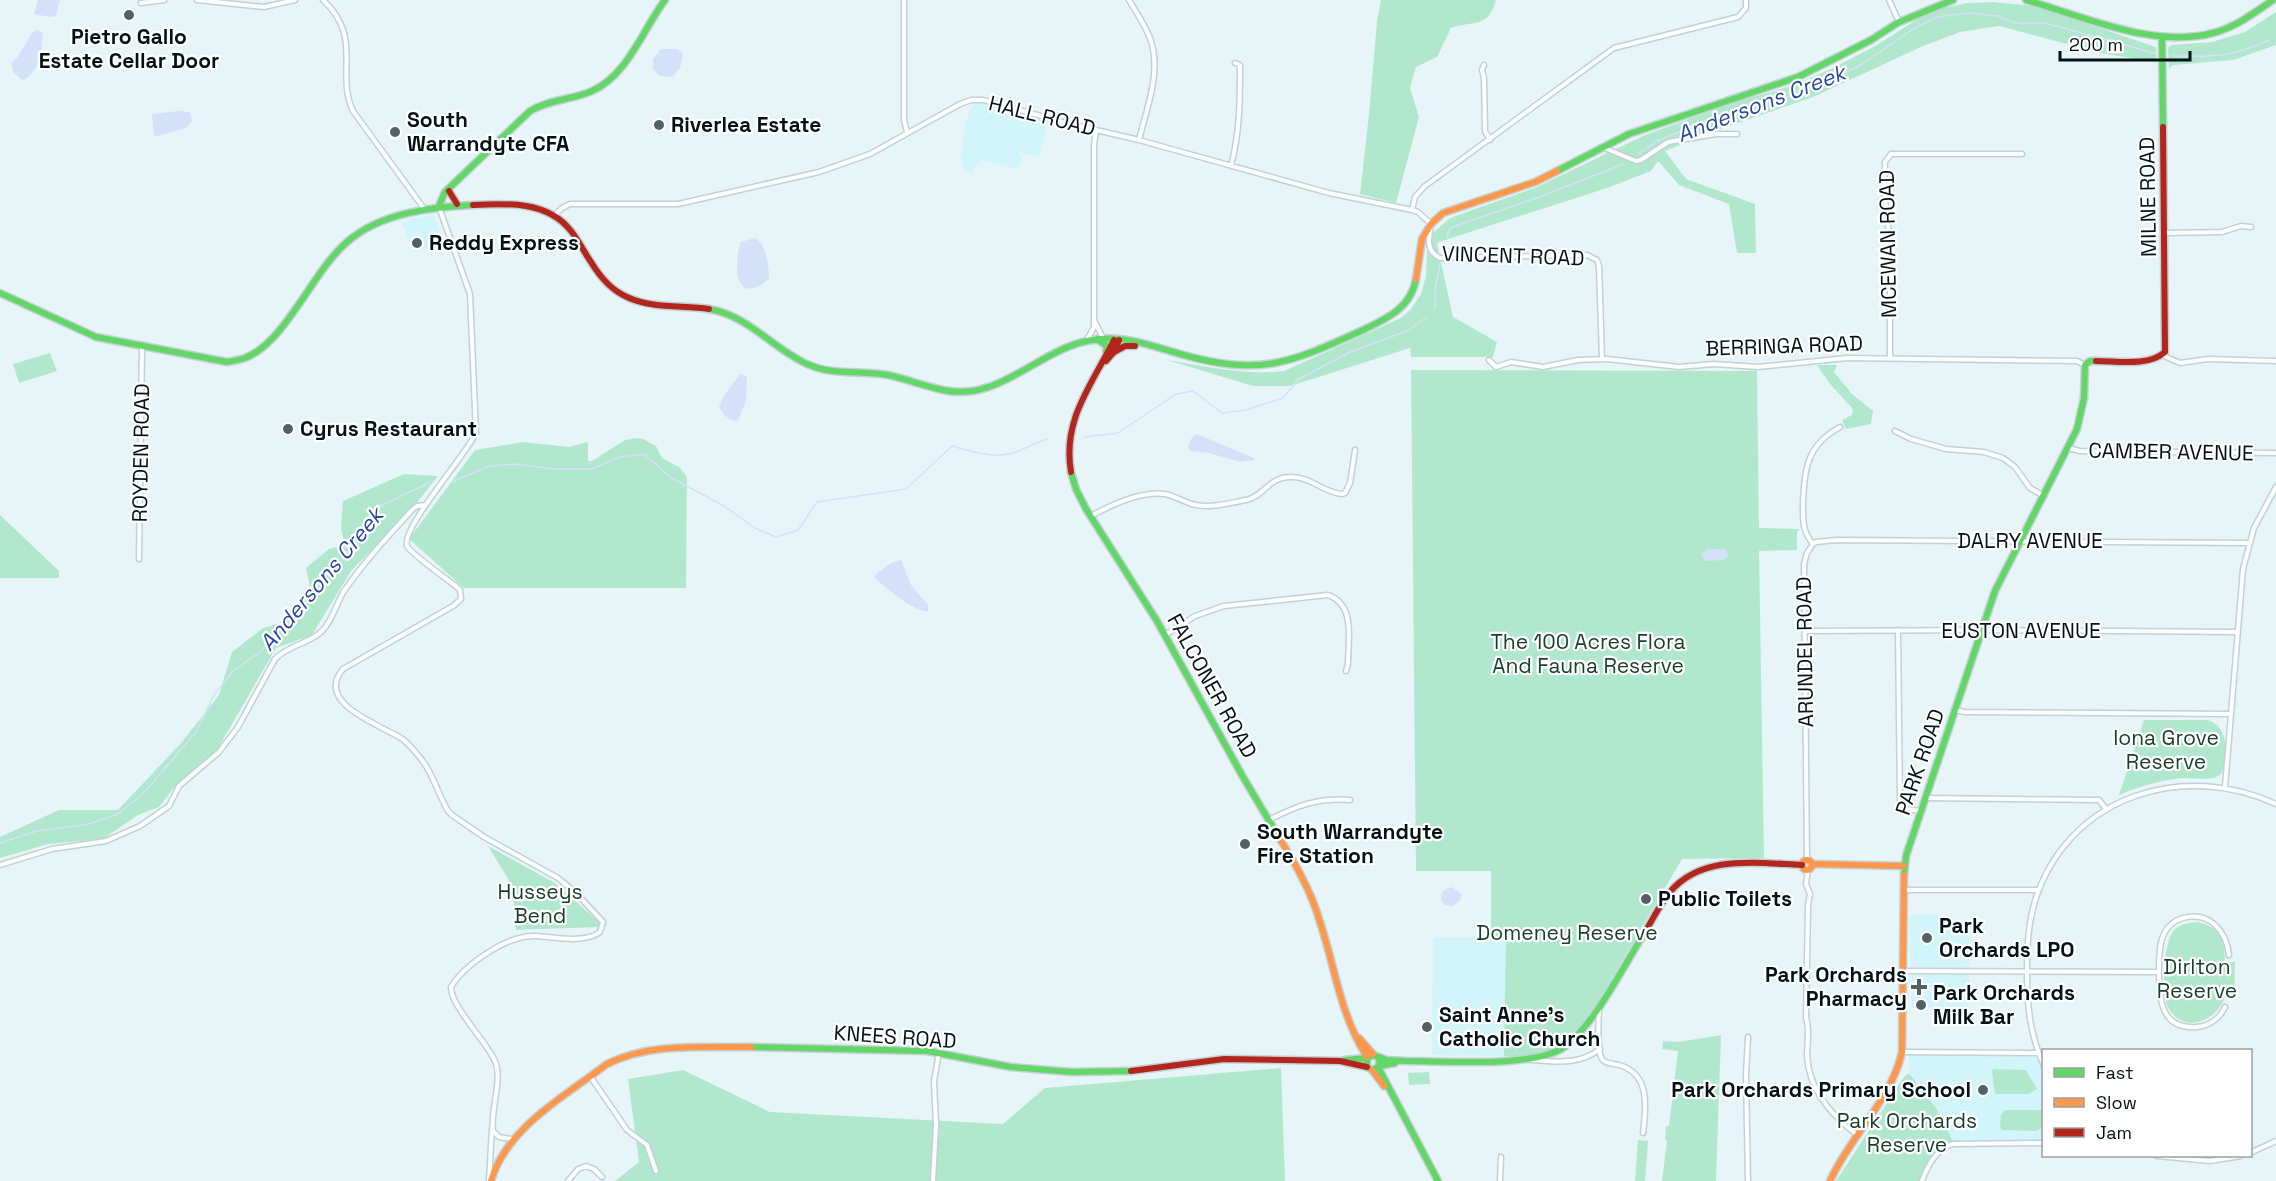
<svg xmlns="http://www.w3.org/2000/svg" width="2276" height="1181" font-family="'Space Grotesk',sans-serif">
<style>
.built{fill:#d2f4fb}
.green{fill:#b1e8cd}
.water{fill:#d3e2f9}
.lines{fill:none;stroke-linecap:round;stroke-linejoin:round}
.stream{stroke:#d3e2f9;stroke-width:1.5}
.street-casing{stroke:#c3d1d4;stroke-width:7}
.fast-casing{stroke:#c3d1d4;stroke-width:9}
.slow-casing{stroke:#c3d1d4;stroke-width:9}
.jam-casing{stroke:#c3d1d4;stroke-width:9}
.street{stroke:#fbfefe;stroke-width:4}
.fast{stroke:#63d668;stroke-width:6}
.slow{stroke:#ff974d;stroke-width:6}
.jam{stroke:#b3261e;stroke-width:6}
.poi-dot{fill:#536164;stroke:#fff;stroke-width:2}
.labels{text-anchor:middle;stroke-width:4.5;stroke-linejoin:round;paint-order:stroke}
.poi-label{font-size:21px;font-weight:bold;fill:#031114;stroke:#fff;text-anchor:start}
.street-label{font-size:21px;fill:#031114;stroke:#fff}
.park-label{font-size:21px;fill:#163e28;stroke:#fff}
.water-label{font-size:22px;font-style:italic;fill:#2847a1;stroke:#fff}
</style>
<rect width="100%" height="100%" fill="#e7f5f8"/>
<path class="built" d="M973,101l10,1 66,18 -10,37 -21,-5 4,6 -3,9 -7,2 -7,-6 -4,3 -17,-6 -9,5 -3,8 -7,-1 -5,-17 4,-11 -2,-2 3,-15z
M433,214l12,30 -30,8 -14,-30z
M1909,915h44v20l16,1v72l-57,-1z
M1433,937h73l-2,119 -72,-1z
M1909,1055l126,1 8,16v68l-90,1 -17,-33 -27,-35z"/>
<path class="green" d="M1381,0h115c-8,29 -22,20 -45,28l-14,29 -21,10 -6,21 9,29 -23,86 -36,-9 9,-80 8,-92z
M1993,2l41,4 122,41 1,15 -57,-9 -101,-27 -39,6 -37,14 -110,51 -104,36 -44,18 21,28 69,25 1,49h-19l-8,-49 -50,-19 -21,-24 -7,10 -44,17 -168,54 -2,2 16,73 44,25 -4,15h-82l-1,-9 -120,38h-37l-86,-26c38,6 79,16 117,11l117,-53 10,-9 10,-15 5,-18 1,-25 7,-19 16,-14 87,-31 108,-52 88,-32 61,-18 37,-16 46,-24 47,-30 16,-6 27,-6z
M2276,12v33l-43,15 -60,5 -4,4 -1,-21 3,-3 41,-3 33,-10z
M50,353l7,18 -38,12 -6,-19z
M1817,365h20l-3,7 18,22 21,17 -2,13 -25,5 -4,-9 10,-5 1,-6 -23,-25z
M1411,370l346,1 2,157 41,1 -3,3v18l-38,1 5,307 -82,1c-17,29 -34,58 -51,87 -22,36 -43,84 -82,104 -14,7 -30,6 -45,6l2,-119h-15v-66h-75z
M637,438l6,1 13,7 6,12 17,9 8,10 -1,111h-222l-55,-49 66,-89 48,-8 46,5 19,-5v19h4l33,-21z
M404,474l34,2 -23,29 -64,66 -39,64 -36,13 -59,102 -41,35 -17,22 -21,8 -35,24 -55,5 -48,14v-21l59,-27h59l64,-68 37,-47 13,-43 31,-24 28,-8 19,-33 -4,-19 23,-19 11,-3 4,-5 -3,-12 2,-28z
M0,515l59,56v7h-59z
M2144,720h64c21,7 21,36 13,54 -9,8 -25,4 -37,4 -23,2 -44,8 -65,17z
M488,846l67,37 45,40 -2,4 -82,3 -3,-43z
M2197,922c22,4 28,18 28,40h10l-1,38 -9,-3c-9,25 -42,38 -57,10 -7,-15 -5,-66 7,-78 6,-5 14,-6 22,-7z
M1721,1035l-5,146h-54l5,-40 -2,-1 1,-14h3l9,-75 -16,-2 1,-8 16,1z
M1281,1068l4,113h-670l24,-19 -11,-83 55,-9 87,42 233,12 42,-36z
M1993,1069l33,1 11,19 -8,5h-34l-3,-22z
M1429,1072l1,12 -21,1 -1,-12z
M1909,1073l27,35 17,33c-19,7 -27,22 -33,40h-84l68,-104z
M2005,1110h38v18l-7,3 -34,-1 -2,-4 1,-11z
M1638,1140l10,1 -3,40h-10z"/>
<path class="water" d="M38,0h22l-4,16 -6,1 -16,-3z
M37,30l5,2 1,4c-2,16 -3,38 -21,44l-8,-7 -3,-9 7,-8 15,-24z
M661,49h16l6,4 -3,15 -8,9 -12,-1 -7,-7v-10z
M179,111l11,1 2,9 -6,7 -32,9 -2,-23z
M755,238c11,5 14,28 14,40 -4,5 -9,8 -16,10 -21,6 -17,-36 -12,-46z
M740,374l7,2 -1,24 -7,19 -5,2 -9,-5 -6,-9 5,-11z
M1197,434l57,24 1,2 -15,2 -31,-9 -20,-2c-2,-7 2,-14 8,-17z
M1708,549h17l4,6 -6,5 -18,1 -4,-7z
M901,560l10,25 17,20v6c-14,1 -42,-23 -53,-33l1,-4 15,-11z
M1452,887l10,7 -2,6 -7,6 -8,-1 -4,-5c-1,-9 4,-11 11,-13z"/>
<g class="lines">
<path class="stream" d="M2172,56c38,1 63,1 97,-16
M1638,154l19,-13 27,-11 32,-10 26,-12 32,-7 33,-11 36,-16 19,-10 51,-35 24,-12 32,-4 29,3 17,7h30l112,31
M1447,237l3,-9 92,-32 82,-32
M1435,309v-19l5,-26
M1084,437l34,-4 58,-39 17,-3 29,22 24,-3 37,-12 16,-19 51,-27 57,-21 20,-14
M454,481l36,-15 24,-2 39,5h39l28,-12 24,-3 26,23 54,29 31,22 21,9 22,-7 19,-28 89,-13 46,-43c18,5 42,13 61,7 13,-4 20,-10 35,-14
M0,843l37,-12 52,-7 27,-9 27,-21 53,-62 18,-37 19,-24 27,-19 39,-50 22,-20 24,-26 14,-28 21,-22 49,-23"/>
<defs>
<path id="street" d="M197,0l67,7 31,-7
M323,0c41,38 12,72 30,111l72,99
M904,0v120l3,12
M1129,0c7,12 16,25 21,38 12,33 -3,69 -11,102
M1889,0l10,22
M141,3l23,-3
M1484,65l-2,5 2,8 1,53 5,9
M1602,147l34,14 5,-1 27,-18 48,-8h21
M1231,166c9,-34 9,-66 9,-101l-5,-2
M439,207l31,87 6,139c-10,22 -75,95 -69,113 2,6 41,34 50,41l3,3 1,9 -8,7 -110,63c-29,34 37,56 58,69 6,4 11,10 16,16 15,16 20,38 31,57l4,4 32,22 74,41 19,16 26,28 -3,10c-16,12 -45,5 -64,4 -27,-2 -71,28 -85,51 -1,18 35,54 44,74 8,19 -5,49 -2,70l6,6 12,2
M1412,210l3,-13 10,-11 189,-138 124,-31 8,-9v-8
M555,215l7,-7 8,-4h108l141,-32 51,-18 90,-50 11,-4h13l78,22 77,18 190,53 83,17 6,2 13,12c-2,14 -6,27 9,34l147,-3 10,5 2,6 3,93
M2165,233l57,-1 19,-6 10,1
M1095,322l8,16
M1087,340l7,-13v-182l2,-15
M2164,356l16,7 28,-4 68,2
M1890,359v-115l-6,-54 1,-28 6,-8h131
M1489,360l7,7 15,-5 32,5 35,-7 29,-1 72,8 35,-3 44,3 89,-9 230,3 8,4
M1895,431l16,8 35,10 38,3 19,6 12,9 15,21 14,8
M2068,448l12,3 196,2
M1091,516c20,-11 51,-25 74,-22 11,2 20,9 31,11 17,3 33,-2 50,-5 17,-3 23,-23 44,-23 20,-1 34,16 52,17l3,-1 5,-10 5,-33
M1813,544l3,-2 20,-2 413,3
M139,559l3,-212
M1898,630l2,174 6,5 14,2
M1805,631l181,-1 251,2
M1165,635l30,-19 29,-10 104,-11c28,10 20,45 20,69l-2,7
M1955,710l10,2 266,2
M2225,787l18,-218 11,-41 22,-41
M1925,798l174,2 7,9
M1269,820c27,-14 50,-23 81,-20
M1807,860l-3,-296 3,-11 6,-9c-11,-13 -10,-24 -10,-40 1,-35 4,-59 37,-77
M0,865l52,-16 54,-8 34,-15 29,-20 10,-20 40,-34 19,-25 37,-68c15,-15 34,-15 47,-28 11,-11 14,-27 22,-40 20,-29 45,-56 69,-82l4,-3 8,-1
M1808,870l-2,14 4,10 -2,11 -2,113c4,11 1,26 1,38 2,33 24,59 49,78
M1903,890h136
M1902,971l257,1
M1599,1007c0,11 -3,42 3,52 3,5 11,4 17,6 32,9 27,43 24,68
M2225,1007c-5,11 -15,19 -28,20 -36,3 -38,-28 -38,-55 0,-20 -1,-47 24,-54 27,-7 43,13 46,37
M1902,1052l136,1
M1532,1060c24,2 48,5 68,-11
M2044,1066c-14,-31 -17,-60 -17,-93 0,-28 1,-54 11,-81 37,-98 147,-130 238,-88
M590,1076l37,54 20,15 9,26
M2250,1153l26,-12
M2157,1156l53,5 31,-5
M489,1181l3,-53
M568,1181l10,-12 8,-3 8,3 8,8
M933,1181l3,-56 -2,-44 5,-28
M1500,1181l1,-24
M1748,1181l-2,-106 2,-38
M1922,1181c6,-16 13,-30 30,-37l92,-1"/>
<path id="fast" d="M2026,0c56,16 128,49 187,33 23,-6 41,-20 60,-33
M2162,38l1,89
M1557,171l72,-37 169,-57 73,-37 28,-18 54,-22
M439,206l6,-14 85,-81c20,-12 42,-11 62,-20 36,-16 51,-62 73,-91
M0,293l96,44 131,25c6,-1 12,-2 18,-4 41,-16 67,-86 102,-116 33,-29 84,-35 126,-37
M709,309c40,7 63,39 98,55 26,12 54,6 81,11 20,4 40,13 61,16 54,8 92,-43 143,-51 30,-6 60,6 88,14 81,23 110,9 183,-24 23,-11 48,-22 53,-51
M1097,339l10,7 -1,6
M1071,472l5,17 10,20 71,112 86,156 34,57
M1904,875l2,-19 89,-265 82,-162 7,-31 1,-33 5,-4h6
M751,1047l176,4 84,16 61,5 59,-1
M1378,1057l2,6 -3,5 -5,2 -5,-3v-9l6,-3 14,5 19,1c38,0 129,7 158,-14 30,-21 60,-82 81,-115
M1345,1060l22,-2
M1379,1066l16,-3
M1378,1067l60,114"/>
<path id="slow" d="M1416,279l6,-40 9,-15 12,-11 92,-31 22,-11
M1277,834c17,28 34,56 43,88 16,48 19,90 47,135
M1802 865a5 5 0 1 1 10 0a5 5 0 1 1-10 0Z
M1812,864l92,2
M1359,1038l14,16
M1372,1070l12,16
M491,1181c15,-53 74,-85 116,-117 44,-22 96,-16 144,-17
M1830,1181c20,-45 61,-80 72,-129l2,-177"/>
<path id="jam" d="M449,191l8,13
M473,205c34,-2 75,-4 98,26 8,10 13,21 20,31 9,15 20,28 36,35 25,12 56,8 82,12
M1114,352l11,-6h10
M1106,361l8,-9 5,-12
M2096,361c21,0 52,6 69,-9l-2,-225
M1071,472c-9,-53 21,-87 43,-132
M1645,932c8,-13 15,-28 25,-40 32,-38 87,-29 132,-27
M1131,1071l93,-12 116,2 27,6"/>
</defs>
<use href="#street" class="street-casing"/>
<use href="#fast" class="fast-casing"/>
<use href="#slow" class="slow-casing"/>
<use href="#jam" class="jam-casing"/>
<use href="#street" class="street"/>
<use href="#fast" class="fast"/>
<use href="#slow" class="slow"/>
<use href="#jam" class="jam"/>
</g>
<g class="poi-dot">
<circle cx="129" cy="15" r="6"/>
<circle cx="659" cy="125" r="6"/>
<circle cx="395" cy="132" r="6"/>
<circle cx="417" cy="243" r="6"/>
<circle cx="288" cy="429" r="6"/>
<circle cx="1245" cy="844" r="6"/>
<circle cx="1646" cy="899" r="6"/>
<circle cx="1927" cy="938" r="6"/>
<path d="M1916 978h6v6h6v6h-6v6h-6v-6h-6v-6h6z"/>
<circle cx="1921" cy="1005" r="6"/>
<circle cx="1427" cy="1027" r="6"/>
<circle cx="1983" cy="1090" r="6"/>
</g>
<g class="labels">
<g class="poi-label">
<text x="129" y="44" text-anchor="middle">Pietro Gallo<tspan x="129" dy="24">Estate Cellar Door</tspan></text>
<text x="407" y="127">South<tspan x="407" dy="24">Warrandyte CFA</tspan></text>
<text x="671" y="132">Riverlea Estate</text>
<text x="429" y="250">Reddy Express</text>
<text x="300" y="436">Cyrus Restaurant</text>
<text x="1257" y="839">South Warrandyte<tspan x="1257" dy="24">Fire Station</tspan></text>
<text x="1658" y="906">Public Toilets</text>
<text x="1939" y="933">Park<tspan x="1939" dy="24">Orchards LPO</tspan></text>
<text x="1907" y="982" text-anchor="end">Park Orchards<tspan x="1907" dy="24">Pharmacy</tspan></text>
<text x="1933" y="1000">Park Orchards<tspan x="1933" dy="24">Milk Bar</tspan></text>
<text x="1439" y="1022">Saint Anne's<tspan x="1439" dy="24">Catholic Church</tspan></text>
<text x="1971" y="1097" text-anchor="end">Park Orchards Primary School</text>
</g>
<g class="street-label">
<text transform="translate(1042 116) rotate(14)" y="7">HALL ROAD</text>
<text transform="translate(2148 197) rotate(-91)" y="7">MILNE ROAD</text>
<text transform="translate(1888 244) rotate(-91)" y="7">MCEWAN ROAD</text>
<text transform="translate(1513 256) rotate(2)" y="7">VINCENT ROAD</text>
<text transform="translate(1784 346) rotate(-2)" y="7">BERRINGA ROAD</text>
<text transform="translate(2171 452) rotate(1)" y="7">CAMBER AVENUE</text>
<text transform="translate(141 453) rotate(-89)" y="7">ROYDEN ROAD</text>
<text x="2030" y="548">DALRY AVENUE</text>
<text x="2021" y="638">EUSTON AVENUE</text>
<text transform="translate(1805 652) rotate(-91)" y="7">ARUNDEL ROAD</text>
<text transform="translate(1212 686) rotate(61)" y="7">FALCONER ROAD</text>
<text transform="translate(1920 762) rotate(-71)" y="7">PARK ROAD</text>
<text transform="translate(895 1037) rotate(4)" y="7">KNEES ROAD</text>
</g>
<g class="park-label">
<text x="1588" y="649">The 100 Acres Flora<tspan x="1588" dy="24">And Fauna Reserve</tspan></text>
<text x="2166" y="745">Iona Grove<tspan x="2166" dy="24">Reserve</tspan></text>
<text x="540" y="899">Husseys<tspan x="540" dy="24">Bend</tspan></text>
<text x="1567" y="940">Domeney Reserve</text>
<text x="2197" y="974">Dirlton<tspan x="2197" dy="24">Reserve</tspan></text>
<text x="1907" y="1128">Park Orchards<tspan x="1907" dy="24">Reserve</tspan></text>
</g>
<g class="water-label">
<text transform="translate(1761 103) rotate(-21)" y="8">Andersons Creek</text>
<text transform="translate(321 579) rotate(-50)" y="8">Andersons Creek</text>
</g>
</g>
<rect x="2042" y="1049" width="210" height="108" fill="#ffffff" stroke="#9aa0a1" stroke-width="1.5"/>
<rect x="2054" y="1068" width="30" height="9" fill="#63d668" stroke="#9aa0a1" stroke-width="1.5"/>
<text x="2096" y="1079" font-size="18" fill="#031114">Fast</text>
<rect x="2054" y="1098" width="30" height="9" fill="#ff974d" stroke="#9aa0a1" stroke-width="1.5"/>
<text x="2096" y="1109" font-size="18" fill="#031114">Slow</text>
<rect x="2054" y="1128" width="30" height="9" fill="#b3261e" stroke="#9aa0a1" stroke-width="1.5"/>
<text x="2096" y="1139" font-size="18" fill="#031114">Jam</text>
<path d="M2060 51v9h130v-9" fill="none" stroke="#031114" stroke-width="3"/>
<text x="2069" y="51" font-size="18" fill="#031114" stroke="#ffffff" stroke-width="4.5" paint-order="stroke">200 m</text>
</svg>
